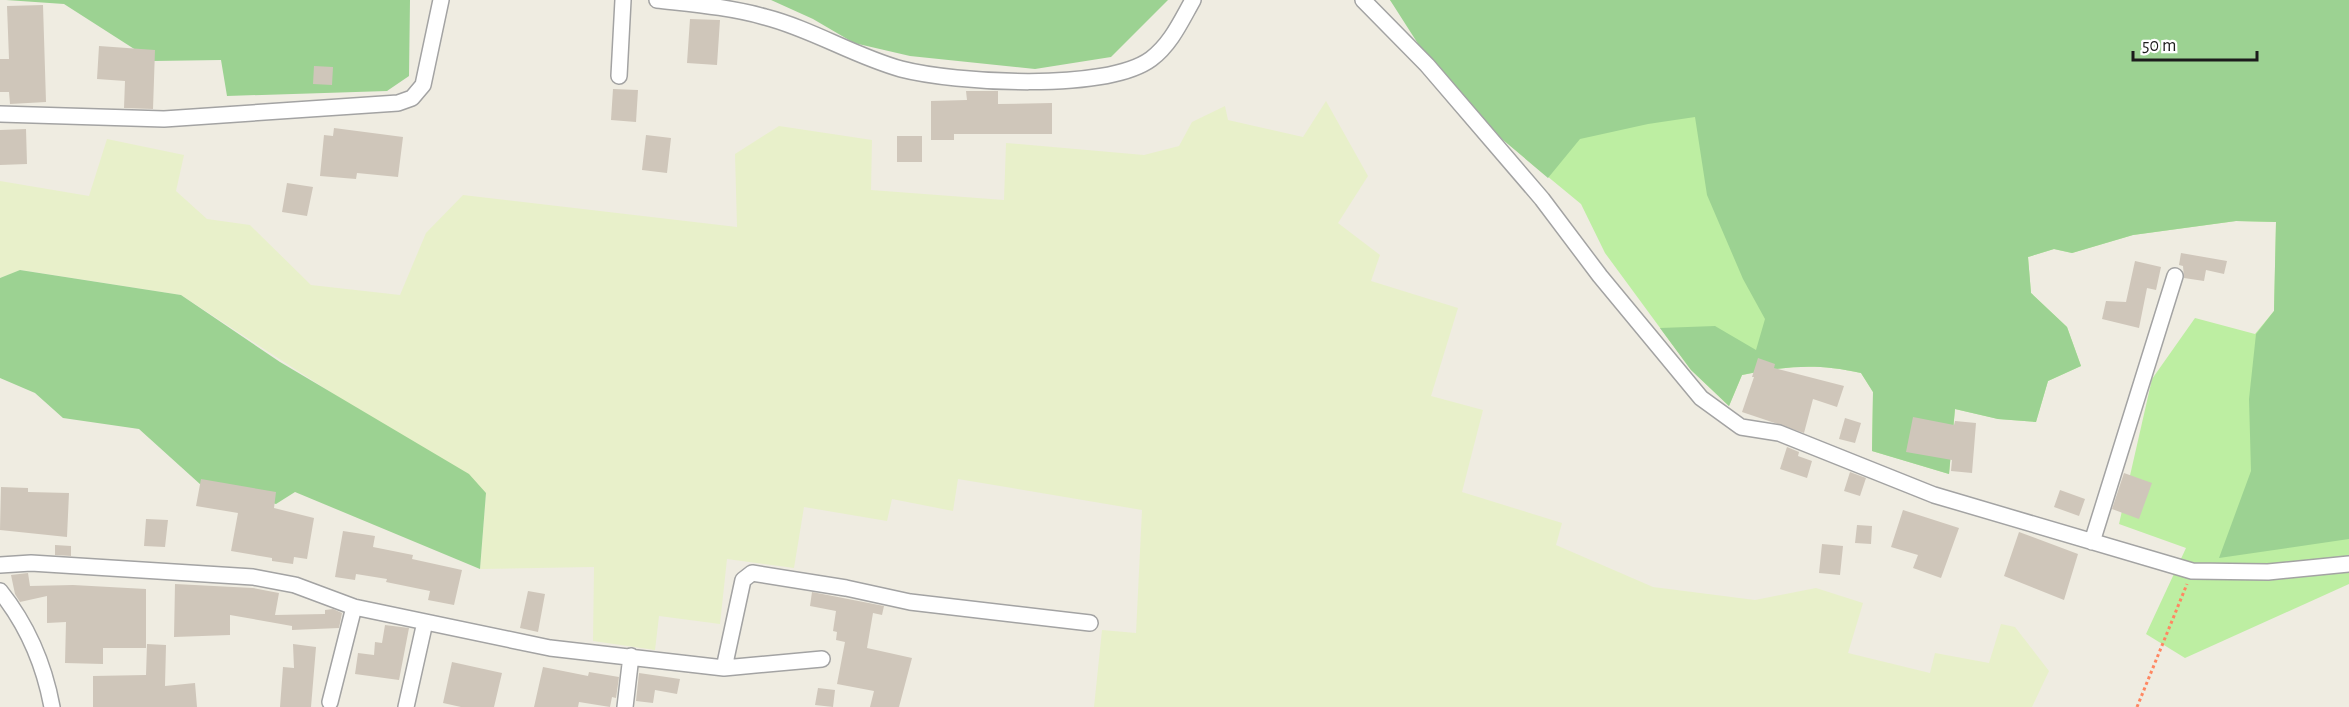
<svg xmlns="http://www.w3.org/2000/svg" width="2349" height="707" font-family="'Alegreya Sans',sans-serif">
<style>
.farmland{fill:#e8f0ca}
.grass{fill:#bdeea2}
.forest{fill:#9cd292}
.building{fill:#cfc6ba}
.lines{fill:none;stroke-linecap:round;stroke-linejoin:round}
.street-casing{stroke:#a3a3a3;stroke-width:18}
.path{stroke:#ff8762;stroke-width:3;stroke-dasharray:3 3;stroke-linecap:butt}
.street{stroke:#fff;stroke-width:15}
</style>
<rect width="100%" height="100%" fill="#efece1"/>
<path class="farmland" d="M1326,101l42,75 -30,47 42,32 -9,26 87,27 -27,88 52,14 -21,82 100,31 -6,22 97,42 102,13 61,-12 47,15 -15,50 82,20 5,-20 54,10 12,-39 14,3 34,44 -17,36h-938l8,-77 34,3 6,-123 -184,-31 -5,32 -61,-12 -5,22 -83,-14 -10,61 -67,-9 -7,65 -61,-8 -4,34 -62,-9 1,-74 -114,2 6,-76 -305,-198 -160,-25 -21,8v-97l89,15 18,-57 77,16 -8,36 31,28 43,6 61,60 89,10 26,-62 37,-38 274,32 -2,-73 44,-28 93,14 -1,50 133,10 2,-57 138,12 35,-9 13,-24 33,-16 3,14 75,17z"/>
<path class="grass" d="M1390,0h959v584l-164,74 -39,-24 40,-86 -67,-24 33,-145 43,-61 60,16 19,-23 2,-89 -40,-1 -103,14 -61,18 -18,-4 -26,8 3,36 36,34 14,39 -33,15 -12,41 -38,-3 -43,-10 -6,65 -77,-23 1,-59 -12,-19c-45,-10 -75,-7 -119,2l-13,31 -38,-36 -86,-117 -24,-49 -79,-65z"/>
<path class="forest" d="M6,0h404l-1,76 -22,15 -160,5 -6,-36 -68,1 -89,-57z
M771,0h397l-57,57 -76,12 -125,-13 -56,-13 -41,-24z
M1390,0h959v539l-130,19 32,-87 -2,-72 7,-65 18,-23 2,-89 -40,-1 -103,14 -61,18 -18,-4 -26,8 3,36 36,34 14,39 -33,15 -12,41 -38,-3 -43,-10 -6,65 -77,-23 1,-59 -12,-19c-45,-10 -75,-7 -119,2l-13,31 -38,-36 -31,-42 55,-2 41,24 9,-31 -22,-40 -36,-84 -12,-78 -47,7 -68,15 -32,39 -46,-39 -80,-89z
M20,270l161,25 99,67 189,112 17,19 -6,76 -185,-77 -19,12 -75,-19 -62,-56 -76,-11 -28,-25 -35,-15v-100z"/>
<path class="building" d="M43,5l3,97 -36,2 -1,-12h-9v-33h9l-2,-53z
M690,19l30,1 -3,45 -30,-2z
M99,46l56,4 -2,59 -29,-1 1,-27 -28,-2z
M314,66l19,1 -1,18 -19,-1z
M613,89l25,1 -2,32 -25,-2z
M966,91h32v13l54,-1v31h-98v6h-23v-39l36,-1z
M334,128l69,9 -5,40 -41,-4 -1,6 -36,-3 4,-41 9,1z
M26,129l1,35 -27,1v-35z
M646,135l25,3 -4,35 -25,-3z
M897,136h25v26h-25z
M287,183l26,4 -6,29 -25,-4z
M2181,253l46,8 -3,13 -18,-4 -2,11 -20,-3 -1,-12 -4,-1z
M2135,261l26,6 -5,23 -9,-2 -8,40 -37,-9 4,-18 20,1z
M1758,358l17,6 -1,4 70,18 -7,21 -24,-8 -9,34 -62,-21 12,-35h-2z
M1913,417l41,8 1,-4 21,2 -4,50 -21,-2 1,-11 -46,-8z
M1845,418l16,5 -6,20 -16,-4z
M1787,447l12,5 -1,4 14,5 -5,17 -27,-9z
M1850,472l16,6 -6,18 -16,-5z
M2124,473l28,10 -13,36 -27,-10z
M201,479l75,13 -2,16 40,10 -7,41 -13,-2 -1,7 -21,-3v-3l-41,-7 7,-38 -42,-7z
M1,487l27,1v4l41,1 -2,44 -67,-7z
M2060,490l25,9 -6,17 -25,-9z
M1903,510l56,18 -18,50 -28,-10 5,-13 -27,-8z
M146,519l22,1 -3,27 -21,-1z
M1857,525l15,1 -1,18 -16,-1z
M343,531l32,5 -2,11 40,8 -1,4 50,11 -8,35 -26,-5 2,-9 -44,-9 1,-3 -31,-5 -1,6 -20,-3z
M2019,532l59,22 -14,46 -60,-24z
M1822,544l21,2 -3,29 -21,-2z
M55,545l16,1v10l-16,-1z
M28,573l2,13 43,-1 73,4v59h-43v16l-38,-1 1,-41 -19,1v-27l-27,6 -5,-8 -4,-19z
M175,584l78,4 26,5 -4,22 50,-1v-4l8,-1 9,4 -3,15 -47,2v-4l-62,-11v20l-56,2z
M528,591l17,3 -7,38 -18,-4z
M812,592l72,14 -2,9 -9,-2 -6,35 45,10 -13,49h-29l4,-16 -37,-7 8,-42 -9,-2 1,-8 -4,-1 3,-20 -26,-5z
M385,625l24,3 -10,52 -44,-6 3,-21 16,2 1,-13 7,1z
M147,644l19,1 -1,41 30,-3 2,24h-104v-31l53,-1z
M293,644l23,3 -5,60h-31l3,-40 11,1z
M452,662l50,11 -8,34h-33l-18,-4z
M543,667l45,9 1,-4 30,5 -3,21 -4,-1 -2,10 -31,-5 -1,5h-44z
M639,673l41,6 -3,15 -22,-4 -2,13 -17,-2z
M818,688l17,2 -2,17 -18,-2z"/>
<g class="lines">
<defs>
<path id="street" d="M657,0c35,4 73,7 108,17 47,12 89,39 136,52 54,14 205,23 250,-10 20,-15 30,-38 42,-59
M1363,0l64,65 115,134 58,77 101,122 40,29 38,6 155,62 258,76 76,1 81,-8
M619,76l4,-76
M0,114l164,5 234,-16 14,-5 11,-13 18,-85
M2092,542l83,-266
M0,565l31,-2 222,14 42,8 59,22 196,41 174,20 19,-88 9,-7 94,15 64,14 180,21
M0,591c28,35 44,73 52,116
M724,668l98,-9
M330,702l24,-95
M406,707l19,-85
M625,707l6,-51"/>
</defs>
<use href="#street" class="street-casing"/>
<path class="path" d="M2137,707l50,-123"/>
<use href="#street" class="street"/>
</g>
<path d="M2133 51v9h124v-9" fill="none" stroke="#1c1c1c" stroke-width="3"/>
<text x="2142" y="51" font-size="18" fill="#1c1c1c" stroke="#ffffff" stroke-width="4.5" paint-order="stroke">50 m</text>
</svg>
